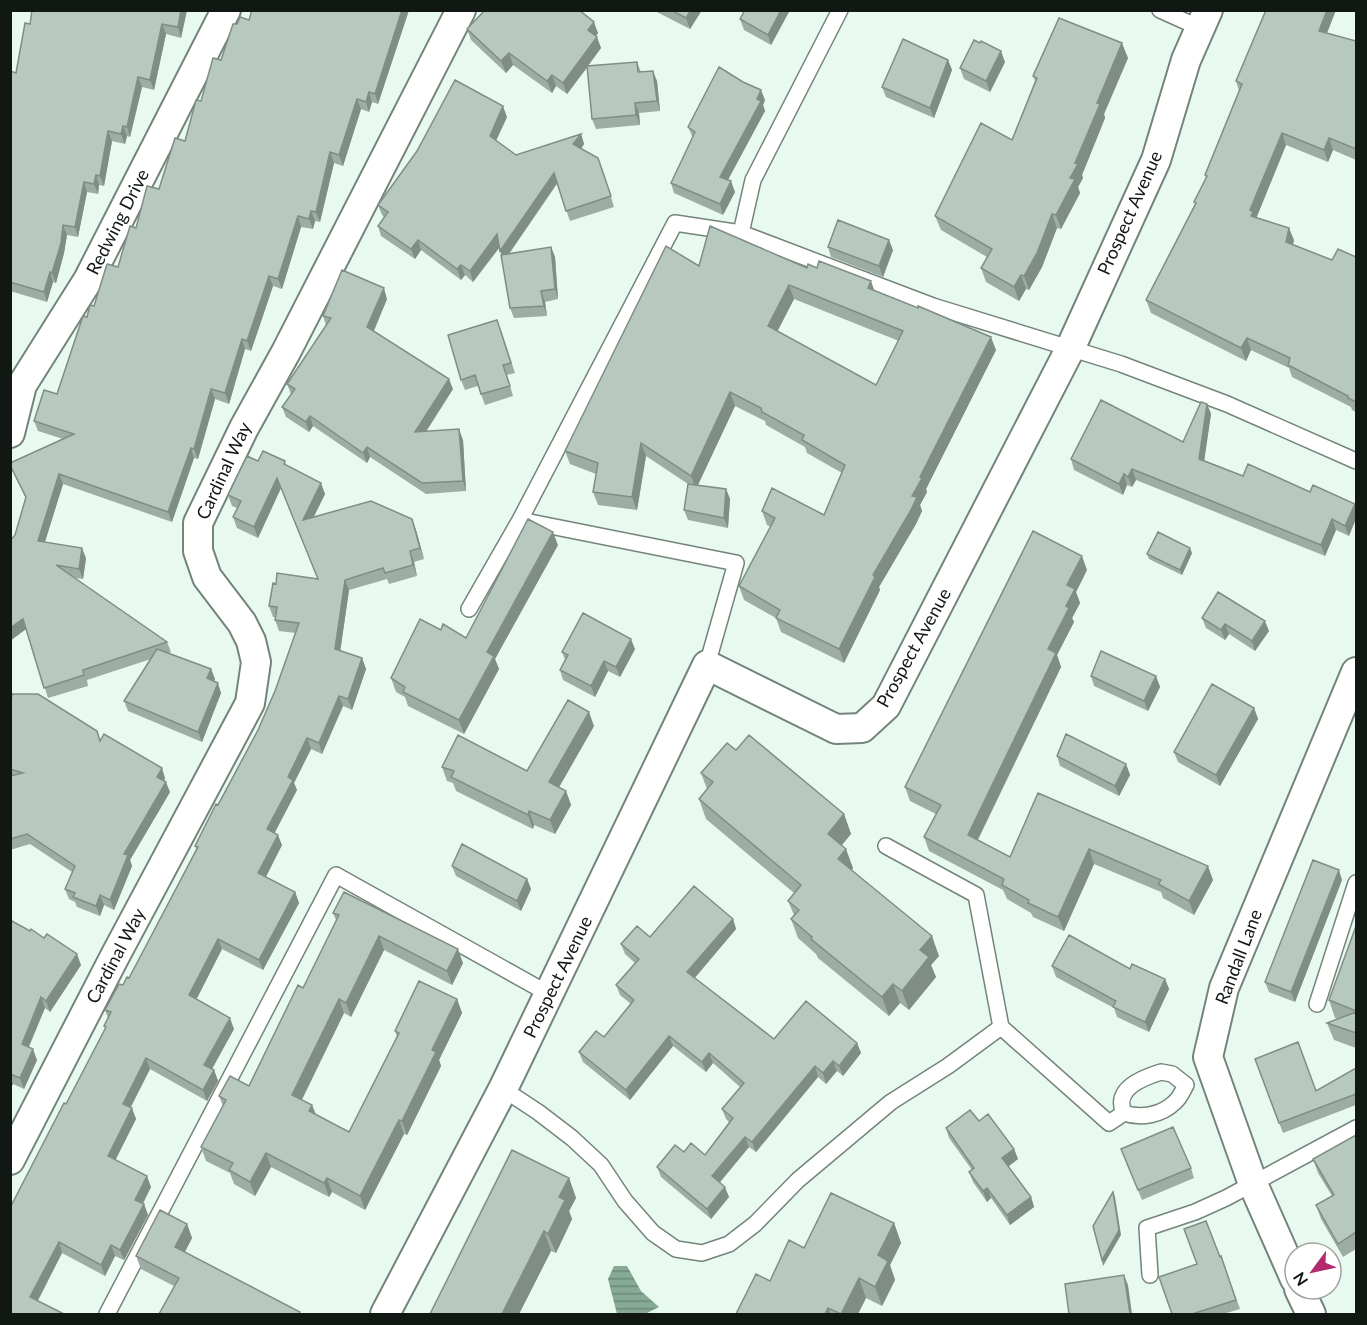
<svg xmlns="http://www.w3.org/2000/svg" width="1367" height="1325" font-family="Lato,sans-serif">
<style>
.water{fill:url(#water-rules)}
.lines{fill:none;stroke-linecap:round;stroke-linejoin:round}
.service-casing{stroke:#74847b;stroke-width:18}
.minor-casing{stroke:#74847b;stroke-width:32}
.service{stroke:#fff;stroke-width:15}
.minor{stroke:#fff;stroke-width:28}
.wall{fill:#9dada3;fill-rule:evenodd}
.shaded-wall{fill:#808d85}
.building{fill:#b7c9be;stroke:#808d85;stroke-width:1.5;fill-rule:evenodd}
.labels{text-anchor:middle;stroke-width:5;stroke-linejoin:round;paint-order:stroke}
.street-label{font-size:18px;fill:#111814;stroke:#fff}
</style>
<defs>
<pattern id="water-rules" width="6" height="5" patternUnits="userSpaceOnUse" patternTransform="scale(1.5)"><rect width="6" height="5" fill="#86aa95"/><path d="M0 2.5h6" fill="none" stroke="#6c8978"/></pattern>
</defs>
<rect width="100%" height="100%" fill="#e8faef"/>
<path class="water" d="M614,1266h13l14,25 18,16 -14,7h-28l-9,-35z"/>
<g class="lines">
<defs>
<path id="service" d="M1160,10l40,18
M741,233l12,-53 87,-170
M469,609l51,-89
M707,665l29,-102 -216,-43 155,-297 66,10 192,73 188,58 106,40 129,57
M886,846l90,49 25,132 108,96 15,-10
M1317,1004l39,-121
M1161,1072l11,2 14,11c-3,5 -6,13 -11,17 -13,13 -34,17 -51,11 -11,-24 18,-35 37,-41z
M503,1089l35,23 34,26 29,27 24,36 28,32 23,16 26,4 27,-9 26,-20 43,-44 93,-78 57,-36 53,-39
M1150,1275l-3,-47 48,-16 31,-14 130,-70
M107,1314l229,-439 213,119"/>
<path id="minor" d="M10,433l12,-48 66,-105 138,-270
M10,1160l105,-204 135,-253 6,-41 -5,-21 -9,-18 -35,-46 -9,-26v-28l46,-95 42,-76 175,-342
M1295,1279l-42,-95 -45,-127 16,-69 132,-316
M1299,1289l12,25
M385,1314l118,-225 204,-424 129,64 26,-1 24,-22 184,-357 86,-189 30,-100 22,-50"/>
</defs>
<use href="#service" class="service-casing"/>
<use href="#minor" class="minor-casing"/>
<use href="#service" class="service"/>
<use href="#minor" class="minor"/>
</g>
<path class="wall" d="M32,10h155l-6,28 -15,-4 -12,56 -12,-3 -12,50 -3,-1 -2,8 -13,-3 -8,45 -5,-1 -1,9 -11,-2 -9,45 -11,-2 -3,18 -8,30 -3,-1 -6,20 -37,-11v-220l6,2 14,-49z
M409,10l-31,94 -6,-2 -3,10 -8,-3 -18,57 -9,-3 -14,59 -5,-1 -2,8 -12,-2 -19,62 -9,-3 -22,65 -6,-2 -16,55 -14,-5 -17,60 -4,-1 -22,64 -109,-38 -18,58 41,16 -3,21 -9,-1 93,64 4,10 -2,1 42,16 4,10 -1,2 7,12 -19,49 -74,-31 -4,-10 27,-42 -64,21 1,6 -40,12 -22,-69 -16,12 5,-106 11,-36 -16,-33 53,-27 -25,-8 -4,-10 23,-27 30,-77 31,-50 18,-39 23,-39 26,-48 16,-40 36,-77 12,-4z
M485,10h97l-1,2 17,21 -2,3 5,12 -13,18 49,-4 4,10 16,9 3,30 -21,2 1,12 -44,4 -4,-10 -5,-51 -20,26 -11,-8 -4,7 -39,-28 -7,8 -35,-33 -4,-11z
M653,10h49l-12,19z
M790,10l-19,35 -27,-15 -4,-11z
M1336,10l-9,23 29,8v119l-23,-10 -5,12 -42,-17 -30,73 38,22 -1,5 39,15 24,-3v155l-4,-2 -1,-3 -59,-30 -3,-9 -38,-18 -5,11 -95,-48 -5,-13 49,-96 -1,-2 12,-24 -1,-3 34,-84 -3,-10z
M1128,58l-24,56 1,4 -23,57 1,3 -5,9 2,6 -19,36 -4,-1 -15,39 -13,23 -3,-1 -7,12 -33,-19 -5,-14 6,-11 -46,-27 -6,-14 77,-76 23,-59 -2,-5z
M948,60l4,10 -18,48 -48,-21 -4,-10z
M1005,62l-15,30 -26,-13 -4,-11z
M765,100l-2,5 2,6 -37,69 7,12 -12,23 -49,-22 -3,-10 22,-45 -5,-11z
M507,117l-11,24 20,14 65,-21 3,10 -3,5 21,19 12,39 -44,14 -13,-37 -48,70 42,-7 4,10 3,42 -13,3 2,14 -33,2 -4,-10 -10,-61 -27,35 -8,-7 -4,5 -40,-30 -6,9 -34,-23 -3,-10 6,-9 -2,-2 -4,-10z
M828,247l65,3 -10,27 -52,-20z
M699,266l108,2 68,23 121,59 -70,139 1,3 -7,13 2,6 -6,13 -37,63 1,3 -36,73 -63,-31 -5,-14 -32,-18 -5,-14 32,-59 -4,-2 -5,-14 62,4 18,-42 -35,-20 -2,-6 -39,-22 -1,-4 -30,-15 -37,79 28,4 4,10 -2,29 -40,-8 -4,-10 4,-26 -42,-28 -9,54 -39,-5 -5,-13 3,-18 -26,-10 -5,-13zM794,299l105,42 -23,44 -99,-54z
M387,299l-13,32 79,58 -27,43 37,8 3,51 -40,3 -56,-37 -3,6 -54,-37 -4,6 -23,-15 -4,-10 9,-13 -4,-10 39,-59 -3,-9z
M501,330l14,43 -8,2 6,21 -28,9 -7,-19 -13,4 -4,-10z
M1207,404l4,10 -7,46 39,16 112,28 -6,32 -13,-6 -11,26 -189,-76 -4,7 -5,-2 -4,10 -49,-25 -3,-11 112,-17z
M258,461h27l1,4 39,29 -12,23 103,13 8,29 -10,3 3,14 -28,8 -2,-5 -38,11 -9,61 22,7 4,11 -14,41 -9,-4 -21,48 -11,-5 -17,34 3,7 -23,43 8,12 -16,32 29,15 4,11 -36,67 -41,-21 -26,51 38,29 -22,40 2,1 4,11 -11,20 -57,-32 -19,38 5,12 -21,41 36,27 -8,17h1l4,11 -24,45 -9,-4 -10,20 -43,-23 -24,48 -28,13 56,-210 39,-75 -1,-3 4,-8 -3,-8 18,-25 6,-7 67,-129 -1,-3 63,-116 17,-39 21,-58 -17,-2 -4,-11v-3h-2l-4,-11 7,-22 42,-5 -37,-91 -23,50 -21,-10 -4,-11 4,-9 -5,-2 -4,-11z
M558,545l-63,114 4,10 -35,65 -56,-28 -3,-9 -9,-5 -5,-14 50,-48 25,8z
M1192,553l-10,22 -33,-16 -2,-5z
M1087,570l-11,22 4,11 -8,15 2,4 -17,33 4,12 -83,173 32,17 28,-64 175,87 -19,35 -31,-17 -2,-6 -67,-28 -30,67 -31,-14 -2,-4 -24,-14 -4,-9 -74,-39 -5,-14 12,-23 -26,-13 -5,-14z
M1202,618l67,13 -14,20 -26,-17 -4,6 -19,-12z
M635,649l-15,28 -12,-6 -13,26 -32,-17 -3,-10 5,-10 -3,-8z
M1091,676h65l4,11 -12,24 -54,-25z
M10,706l90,34 65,38 -1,3 6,11 -40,68 2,6 -18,44 -10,-5 -4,11 -23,-9 -2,-5 -6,-3 -4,-10 7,-17 -42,-28 -20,6z
M1254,708l4,11 -38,67 -42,-24 -4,-10z
M594,726l-35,61 7,4 5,14 -16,29 -21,-9 -1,4 -77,-38 -3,-8 -6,-2 -5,-14 85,4z
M736,750l108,64 7,20 -9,11 11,23 -1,2 87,86 -8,9 5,12 -27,33 -9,-7 -11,13 -71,-58 -2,-4 -18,-16 -7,-19 3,-4 -6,-14 6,-8 -88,-74 -7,-20 8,-10 -6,-16z
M1057,756l69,8 4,11 -11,21 -59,-30z
M452,866l75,13 4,10 -10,22 -65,-35z
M1342,880l-47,122 -26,-10 -4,-10z
M333,913l130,50 -11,22 -68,-35 -33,67 -7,-4 -42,87 10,5 4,9 33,18 48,-95 -2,-6 62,-32 5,14 -23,47 2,6 -34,69 -3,-1 -39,76 -33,-18 -3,5 -58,-30 -16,29 -21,-12 -4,-11 -24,-12 -5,-14 22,-41 -4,-10 30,-10 54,-98 33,-68z
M733,919l3,10 -41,49 79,61 83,4 4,10 -18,23 -6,-5 -11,13 -8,-7 -62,75 -7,-5 -29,35 9,15 -18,22 -50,-42 -4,-10 27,-15 21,3 24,-33 -3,-3 -4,-10 18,-22 -27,-24 -7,9 -33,-26 -43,54 -47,-38 -4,-10 25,-15 27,-33 -11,-9 -4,-10 19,-22 -10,-9 -4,-10z
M10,920l71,45 -31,47 -5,-4 -16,39 8,13 -13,29 -11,-5 -3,5z
M1356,926v122l-22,-8 -7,-17 11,-4 -3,-1 -6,-18z
M1052,966l78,3 35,10 4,10 -20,43 -32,-15 -3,-9 -58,-31z
M1255,1059l61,32 40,-23v37l-73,28z
M979,1121l35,28 4,10 -10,8 23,30 3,10 -24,18 -19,-27 -4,4 -14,-20 -4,-10 3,-2 -23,-32 -3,-10z
M1356,1135v114l-13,8 -22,-38 -5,-14 16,-9 -14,-23 -5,-14z
M1121,1149l70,19 3,10 -52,22z
M569,1178l7,20 -7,13 3,8 -16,34 -5,-2 -32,63h-89z
M894,1223l7,20 -11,22 5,15 -13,26 -16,-8 -8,16h-122l68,-66z
M187,1224l5,14 -7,14 115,60 1,2h-142l15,-28 -33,-17 -5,-13z
M1221,1256l19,53 -17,5h-51l25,-50z"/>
<path class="shaded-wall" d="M181,10h6l-6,28 -3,-11z
M402,10h7l-31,94 -3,-10z
M691,10h11l-12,19 -4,-11z
M781,10h9l-19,35 -3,-10z
M1327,10h9l-13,33 -4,-12z
M594,22l4,11 -6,8 -4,-11z
M162,24l4,10 -12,56 -4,-10z
M597,37l4,11 -34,46 -4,-11z
M1122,43l6,15 -24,56 1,4 -23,57 1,3 -5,9 2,6 -19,36 -5,-14 41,-112z
M1001,51l4,11 -15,30 -4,-11z
M509,53l4,12 -7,8 -5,-12z
M948,60l4,10 -18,48 -4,-10z
M653,71l4,10 3,30 -3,-10z
M552,75l4,11 -4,7 -5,-12z
M138,77l4,10 -12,50 -3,-10z
M761,90l4,10 -2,5 2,6 -41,76 -4,-10z
M369,92l3,10 -3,10 -3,-10z
M357,99l4,10 -18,57 -4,-11z
M635,103l4,10 1,12 -4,-10z
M503,106l4,11 -14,30 -3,-11z
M123,126l4,10 -2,8 -4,-10z
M108,131l4,10 -8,45 -4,-10z
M1282,133l4,12 -30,74 -5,-3 -1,-6z
M581,134l3,10 -7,11 -4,-11z
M1329,138l4,12 -5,12 -4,-12z
M330,152l4,11 -14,59 -4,-10z
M554,173l3,10 -53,78 -4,-10z
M96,175l3,10 -1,9 -4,-10z
M731,181l4,11 -12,23 -3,-11z
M84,182l3,10 -9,45 -3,-10z
M311,211l4,10 -2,8 -4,-10z
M1052,214l5,14 -15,39 -13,23 -5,-14z
M298,216l3,11 -19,62 -4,-10z
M63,225l4,10 -3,18 -8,30 -4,-10z
M1289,228l5,12 -4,14 -4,-12z
M497,234l4,11 -28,37 -3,-11z
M418,240l3,10 -6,9 -4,-10z
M889,240l4,10 -10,27 -4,-11z
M551,247l4,10 3,42 -3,-10z
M461,265l4,10 -4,5 -4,-11z
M50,272l3,10 -6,20 -3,-10z
M1021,275l5,14 -7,12 -5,-14z
M269,276l4,10 -22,65 -4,-10z
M871,281l5,14 -8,-7z
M789,285l5,14 -21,41 -5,-14z
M384,288l3,11 -16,38 -4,-10z
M541,291l4,11 2,14 -3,-10z
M991,337l5,13 -70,139 1,3 -7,13 2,6 -6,13 -37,63 1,3 -36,73 -5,-14 81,-172z
M1247,338l4,12 -5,11 -5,-13z
M242,339l3,10 -16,55 -4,-11z
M449,379l4,10 -34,53 -4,-10z
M211,389l4,10 -17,60 -4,-10z
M730,392l5,14 -39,83 -5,-13z
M1207,404l4,10 -8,55 -4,-10z
M310,416l3,10 -4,6 -3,-10z
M459,429l4,11 3,51 -3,-10z
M641,443l5,13 -9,54 -5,-13z
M367,447l3,10 -3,6 -4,-10z
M191,448l3,10 -22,64 -4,-10z
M1132,469l4,11 -4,7 -4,-10z
M59,474l4,10 -21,67 -4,-10z
M1124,474l3,11 -4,10 -4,-11z
M277,478l4,10 -23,50 -4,-11z
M321,483l4,11 -18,37 -4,-11z
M726,489l4,10 -2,29 -4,-10z
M1355,504l1,4v11l-7,17 -4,-10z
M412,519l4,11 8,29 -4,-11z
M1332,519l4,11 -11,26 -4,-11z
M553,532l5,13 -63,114 4,10 -35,65 -5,-14 28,-68z
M82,548l4,10 -3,21 -4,-10z
M1190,548l2,5 -10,22 -2,-5z
M410,551l4,11 3,14 -4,-11z
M1082,556l5,14 -11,22 4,11 -8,15 2,4 -17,33 4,12 -88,182 -5,-14 98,-229 1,-21z
M345,580l4,10 -10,70 -4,-11z
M23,619l3,10 -16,12v-13z
M1265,621l4,10 -14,20 -3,-10z
M1225,624l4,10 -4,6 -4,-10z
M631,639l4,10 -15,28 -4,-10z
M362,658l4,11 -14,41 -4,-11z
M604,661l4,10 -13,26 -4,-11z
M211,669l4,10 -4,9 -4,-10z
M1156,676l4,11 -12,24 -4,-10z
M218,683l3,10 -19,49 -4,-10z
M339,696l4,10 -21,48 -3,-11z
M1254,708l4,11 -38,67 -4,-11z
M589,712l5,14 -40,70 -5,-14z
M307,738l4,11 -17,34 3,7 -26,50 -4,-11 21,-52z
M1126,764l4,11 -11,21 -4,-10z
M162,768l3,10 -4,9 -4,-10z
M166,782l4,10 -40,68 2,6 -18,44 -4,-10 14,-46z
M566,791l5,14 -16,29 -5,-14z
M529,811l5,14 -1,4 -5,-14z
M844,814l7,20 -16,19 -7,-19z
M278,835l4,10 -20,39 -4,-11z
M846,849l7,19 -8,10 -7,-19z
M1089,849l5,15 -30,67 -6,-14z
M1208,866l5,14 -19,35 -5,-14z
M1339,870l3,10 -47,122 -4,-10z
M527,879l4,10 -10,22 -4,-10z
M295,892l4,11 -36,67 -4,-10z
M100,895l4,10 -4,11 -4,-10z
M733,919l3,10 -45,53 -4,-10z
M379,936l5,14 -33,67 -5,-14z
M932,936l7,20 -8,9 5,12 -27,33 -7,-19 18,-41z
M218,939l4,10 -29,57 -4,-11z
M458,949l5,14 -11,22 -5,-14z
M77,954l4,11 -31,47 -4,-11z
M1165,979l4,10 -20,43 -4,-10z
M893,984l7,19 -11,13 -7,-19z
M41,997l4,11 -20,47 -3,-11z
M339,999l5,14 -47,96 -5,-14z
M457,999l5,14 -23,47 2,6 -34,69 -5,-14 30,-71z
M230,1018l4,11 -26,47 -4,-11z
M669,1036l4,10 -43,54 -4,-10z
M857,1043l4,10 -18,23 -4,-10z
M33,1049l4,11 -13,29 -4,-11z
M709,1053l4,10 -7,9 -4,-10z
M146,1058l4,11 -23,45 -4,-10z
M833,1061l4,10 -11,13 -3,-11z
M815,1066l3,11 -62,75 -4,-10z
M214,1070l4,11 -11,20 -4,-11z
M10,1077l3,7 -3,5z
M312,1105l5,14 -8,-8z
M132,1108l4,11 -24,48 -4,-11z
M399,1120l5,14 -39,76 -5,-14z
M745,1137l4,10 -33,40 -4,-11z
M1014,1149l4,10 -12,9 -4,-10z
M266,1153l5,14 -16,29 -5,-14z
M147,1176l4,11 -12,23 -4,-10z
M327,1178l5,14 -3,5 -5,-14z
M569,1178l7,20 -7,13 3,8 -16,34 -8,-19 11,-37z
M725,1187l4,10 -18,22 -4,-10z
M987,1188l4,10 -4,4 -4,-11z
M1113,1192l2,5 6,38 -18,31 -1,-6z
M1031,1197l3,10 -24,18 -3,-10z
M144,1204l4,11 -24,45 -4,-10z
M894,1223l7,20 -11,22 5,15 -13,26 -7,-19 3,-32z
M187,1224l5,14 -12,23 -5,-14z
M544,1231l7,20 -32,63h-17z
M59,1242l3,11 -28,54 -4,-10z
M111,1245l4,11 -10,20 -4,-11z
M1124,1275l4,10 4,29h-2z
M859,1278l7,20 -8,16h-17z
M828,1308l3,6h-6z"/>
<path class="building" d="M32,10h149l-3,17 -16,-3 -12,56 -12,-3 -11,50 -4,-1 -2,8 -13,-3 -8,45 -4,-1 -2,9 -10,-2 -9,45 -12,-2 -2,18 -9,30 -2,-1 -6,20 -34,-10v-211l6,2 9,-50 5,1z
M252,10h150l-27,84 -6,-2 -3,10 -9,-3 -18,56 -9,-3 -14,60 -5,-1 -2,8 -11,-3 -20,63 -9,-3 -22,65 -5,-2 -17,54 -14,-4 -17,60 -3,-1 -23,64 -109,-38 -21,67 44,7 -3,21 -23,-4 111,77 -84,28 1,5 -40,13 -21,-69 -13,9v-87l5,-6 11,-38 -16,-32v-2l64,-29 -40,-13 10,-31 13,4 26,-78 4,1 3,-12 4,1 13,-42 11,3 12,-41 6,2 11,-42 12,3 16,-51 10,3 11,-41 5,1 12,-43 8,2 12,-36h4l3,-7 9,3z
M485,10h94l15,12 -6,8 9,7 -34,46 -11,-8 -5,6 -38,-28 -8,8 -34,-32z
M671,10h20l-5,8z
M745,10h36l-13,25 -28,-16z
M1266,10h61l-8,21 37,10v108l-27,-11 -5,12 -42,-17 -32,77 3,2 -2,4 38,12 -3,14 46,18 6,-11 18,8v145l-8,-4v-2l-60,-31 2,-7 -43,-20 -6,10 -95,-48 50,-97 -2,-1 13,-26 -2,-1 37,-91 -6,-3z
M1059,18l63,25 -25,60 3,1 -25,59 3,1 -8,14 5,1 -19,36 -4,-1 -15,39 -13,23 -3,-1 -7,12 -33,-19 11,-19 -57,-33 46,-93 31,17 25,-62 -4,-2z
M903,39l45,21 -18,48 -48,-21z
M974,40l6,3 1,-2 20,10 -15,30 -26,-13z
M637,62l1,10 15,-1 4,30 -22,2 1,12 -44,4 -5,-53z
M719,67l24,15 18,8 -4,9 4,2 -41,76 11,4 -11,23 -49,-21 24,-51 -7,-5z
M455,80l48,26 -13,30 26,19 65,-21 -8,10 25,14 13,38 -45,15 -12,-38 -54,78 -3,-17 -27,37 -9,-6 -4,4 -39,-29 -7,9 -33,-23 10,-14 -10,-7 39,-54z
M838,220l51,20 -10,26 -51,-19z
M710,226l97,42 1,-4 9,4 2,-7 52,20 -3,7 50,20v-2l73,31 -71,140 2,1 -10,18 5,1 -6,13 -38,65 2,2 -36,72 -63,-31 4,-8 -41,-24 36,-68 -13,-7 10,-23 52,27 21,-50 -43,-25 2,-5 -42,-23 -1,-4 -31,-16 -39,84 -50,-33 -9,54 -39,-5 5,-29 -33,-12 101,-205 33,20zM789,285l114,46 -27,54 -108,-59z
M551,247l4,42 -14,2 3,15 -34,2 -9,-53z
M342,270l42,18 -17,39 82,52 -34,53 44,-3 4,52 -41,2 -55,-36 -4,6 -53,-37 -4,6 -24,-15 13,-18 -8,-5 44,-66 -8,-2z
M497,320l14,43 -8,2 7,21 -29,8 -6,-19 -14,5 -13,-45z
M1101,400l82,42 18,-40 6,2 -8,55 44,17 5,-12 62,28 3,-7 42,19 -10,22 -13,-7 -11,26 -189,-76 -4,8 -4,-3 -5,10 -48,-25z
M263,451l22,10 -1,3 37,19 -18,37 68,-19 41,18 8,29 -10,3 3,14 -28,8 -2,-5 -38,12 -10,69 27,9 -14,41 -9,-3 -20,47 -12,-5 -19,39 5,3 -26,49 11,6 -20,38 37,19 -36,68 -41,-21 -29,56 41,23 -26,47 10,5 -11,20 -57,-32 -23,46 9,4 -24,48 39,20 -12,24 9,4 -24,46 -9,-5 -10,20 -42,-23 -29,55 34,17h-54v-106l54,-105 2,1 40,-77 -2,-1 7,-14 -6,-2 14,-26 4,1 4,-8 2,1 69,-131 -3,-1 21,-42 2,1 40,-75 17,-39 24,-68 -24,-3 2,-13 -8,-1 4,-23 3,1 1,-11 41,6 -41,-101 -23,49 -21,-10 8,-16 -13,-6 19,-39 11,5z
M688,484l38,5 -2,29 -40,-8z
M528,519l25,13 -66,120 7,4 -35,64 -56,-28 2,-5 -14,-9 29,-59 21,11 2,-6 23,14z
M1033,531l49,25 -15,29 8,4 -9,17 3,2 -21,41 8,4 -88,182 42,22 28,-64 170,73 -19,35 -31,-17 3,-4 -72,-31 -31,68 -30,-14 1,-3 -27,-15 2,-6 -80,-42 17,-32 -36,-18z
M1158,532l32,16 -10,22 -33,-16z
M1218,592l47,29 -13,20 -27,-17 -4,6 -19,-12z
M583,613l48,26 -15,28 -12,-6 -13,25 -31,-16 8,-15 -6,-3z
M157,649l54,20 -4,9 11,5 -20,49 -74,-31z
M1101,651l55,25 -12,25 -53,-25z
M1212,684l42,24 -38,67 -42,-23z
M12,694h26l59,37 3,10 4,-7 58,34 -5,9 9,5 -42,72 4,1 -18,45 -10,-5 -4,11 -23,-9 2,-4 -10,-4 10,-23 -48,-32 -17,5v-63l13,-3 -13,-4v-63z
M568,700l21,12 -40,70 17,9 -16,29 -21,-9 -1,4 -77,-38 3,-6 -12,-4 16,-32 69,36z
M1066,734l60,30 -11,22 -58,-30z
M749,735l95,79 -16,20 18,15 -8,10 94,77 -12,14 9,7 -27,34 -9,-7 -11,13 -71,-58 1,-2 -21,-18 8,-9 -11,-9 13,-16 -102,-86 14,-17 -12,-9 26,-30 9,7z
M462,844l65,35 -10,22 -65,-35z
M1313,860l26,10 -48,122 -26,-10z
M694,886l39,33 -46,53 87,67 32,-38 51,42 -18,23 -6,-5 -10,12 -8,-7 -63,76 -7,-5 -33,39 13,11 -18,22 -50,-42 18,-22 9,7 7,-9 14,12 28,-37 -11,-9 22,-26 -35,-30 -7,9 -33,-26 -43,54 -47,-38 17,-21 8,6 30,-37 -18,-15 23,-26 -18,-15 16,-18 13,11z
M344,892l114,57 -11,22 -68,-35 -33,67 -7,-4 -47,96 20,10 -3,6 40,21 50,-99 -4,-2 24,-50 38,18 -25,51 4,2 -34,69 -3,-1 -39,76 -33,-18 -3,5 -58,-30 -16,29 -21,-12 4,-7 -32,-16 25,-47 -7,-4 11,-20 19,10 49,-101 5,3 36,-73 -6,-2z
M10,920l20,11 1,-2 13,9 3,-4 30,20 -31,47 -5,-4 -19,47 11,5 -13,29 -10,-4z
M1356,926v85l-27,-11z
M1069,935l61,34 2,-5 33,15 -20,43 -32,-15 3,-6 -64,-35z
M1356,1012v21l-29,-10z
M1298,1042l18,49 40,-23v26l-77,29 -24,-64z
M970,1110l9,11 9,-7 26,35 -12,9 29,39 -24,18 -20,-27 -4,3 -14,-19 5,-4 -28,-40z
M1173,1127l18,41 -53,22 -17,-41z
M1356,1135v97l-18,12 -22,-39 18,-10 -21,-36z
M512,1150l57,28 -10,19 6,3 -17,34 -4,-3 -42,83h-72z
M1113,1192l6,38 -17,30 -9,-34z
M831,1193l63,30 -16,32 10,6 -13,26 -16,-9 -18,36 -13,-6 -3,6h-89l20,-40 14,7 19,-41 15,8z
M160,1210l27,14 -12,23 125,65 -1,2h-140l20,-36 -43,-22z
M1206,1221l14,36 1,-1 15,44 -44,14h-20l-13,-37 38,-13 -13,-35z
M1124,1275l6,39h-61l-4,-30z"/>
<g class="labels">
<g class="street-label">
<text transform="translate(1130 213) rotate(-66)" y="6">Prospect Avenue</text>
<text transform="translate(118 222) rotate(-63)" y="6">Redwing Drive</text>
<text transform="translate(224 471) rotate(-65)" y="6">Cardinal Way</text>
<text transform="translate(914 648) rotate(-61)" y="6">Prospect Avenue</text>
<text transform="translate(116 956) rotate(-62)" y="6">Cardinal Way</text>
<text transform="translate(1239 957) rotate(-69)" y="6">Randall Lane</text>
<text transform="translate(558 977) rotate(-64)" y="6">Prospect Avenue</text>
</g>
</g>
<rect width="1367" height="1325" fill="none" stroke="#111814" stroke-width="24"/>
<g transform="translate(1313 1271) rotate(237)"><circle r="28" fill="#ffffff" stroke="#a0a3a1" stroke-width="1.5"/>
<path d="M0-4.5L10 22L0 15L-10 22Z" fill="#b22b6e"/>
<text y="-9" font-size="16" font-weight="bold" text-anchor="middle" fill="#111814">N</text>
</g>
</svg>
